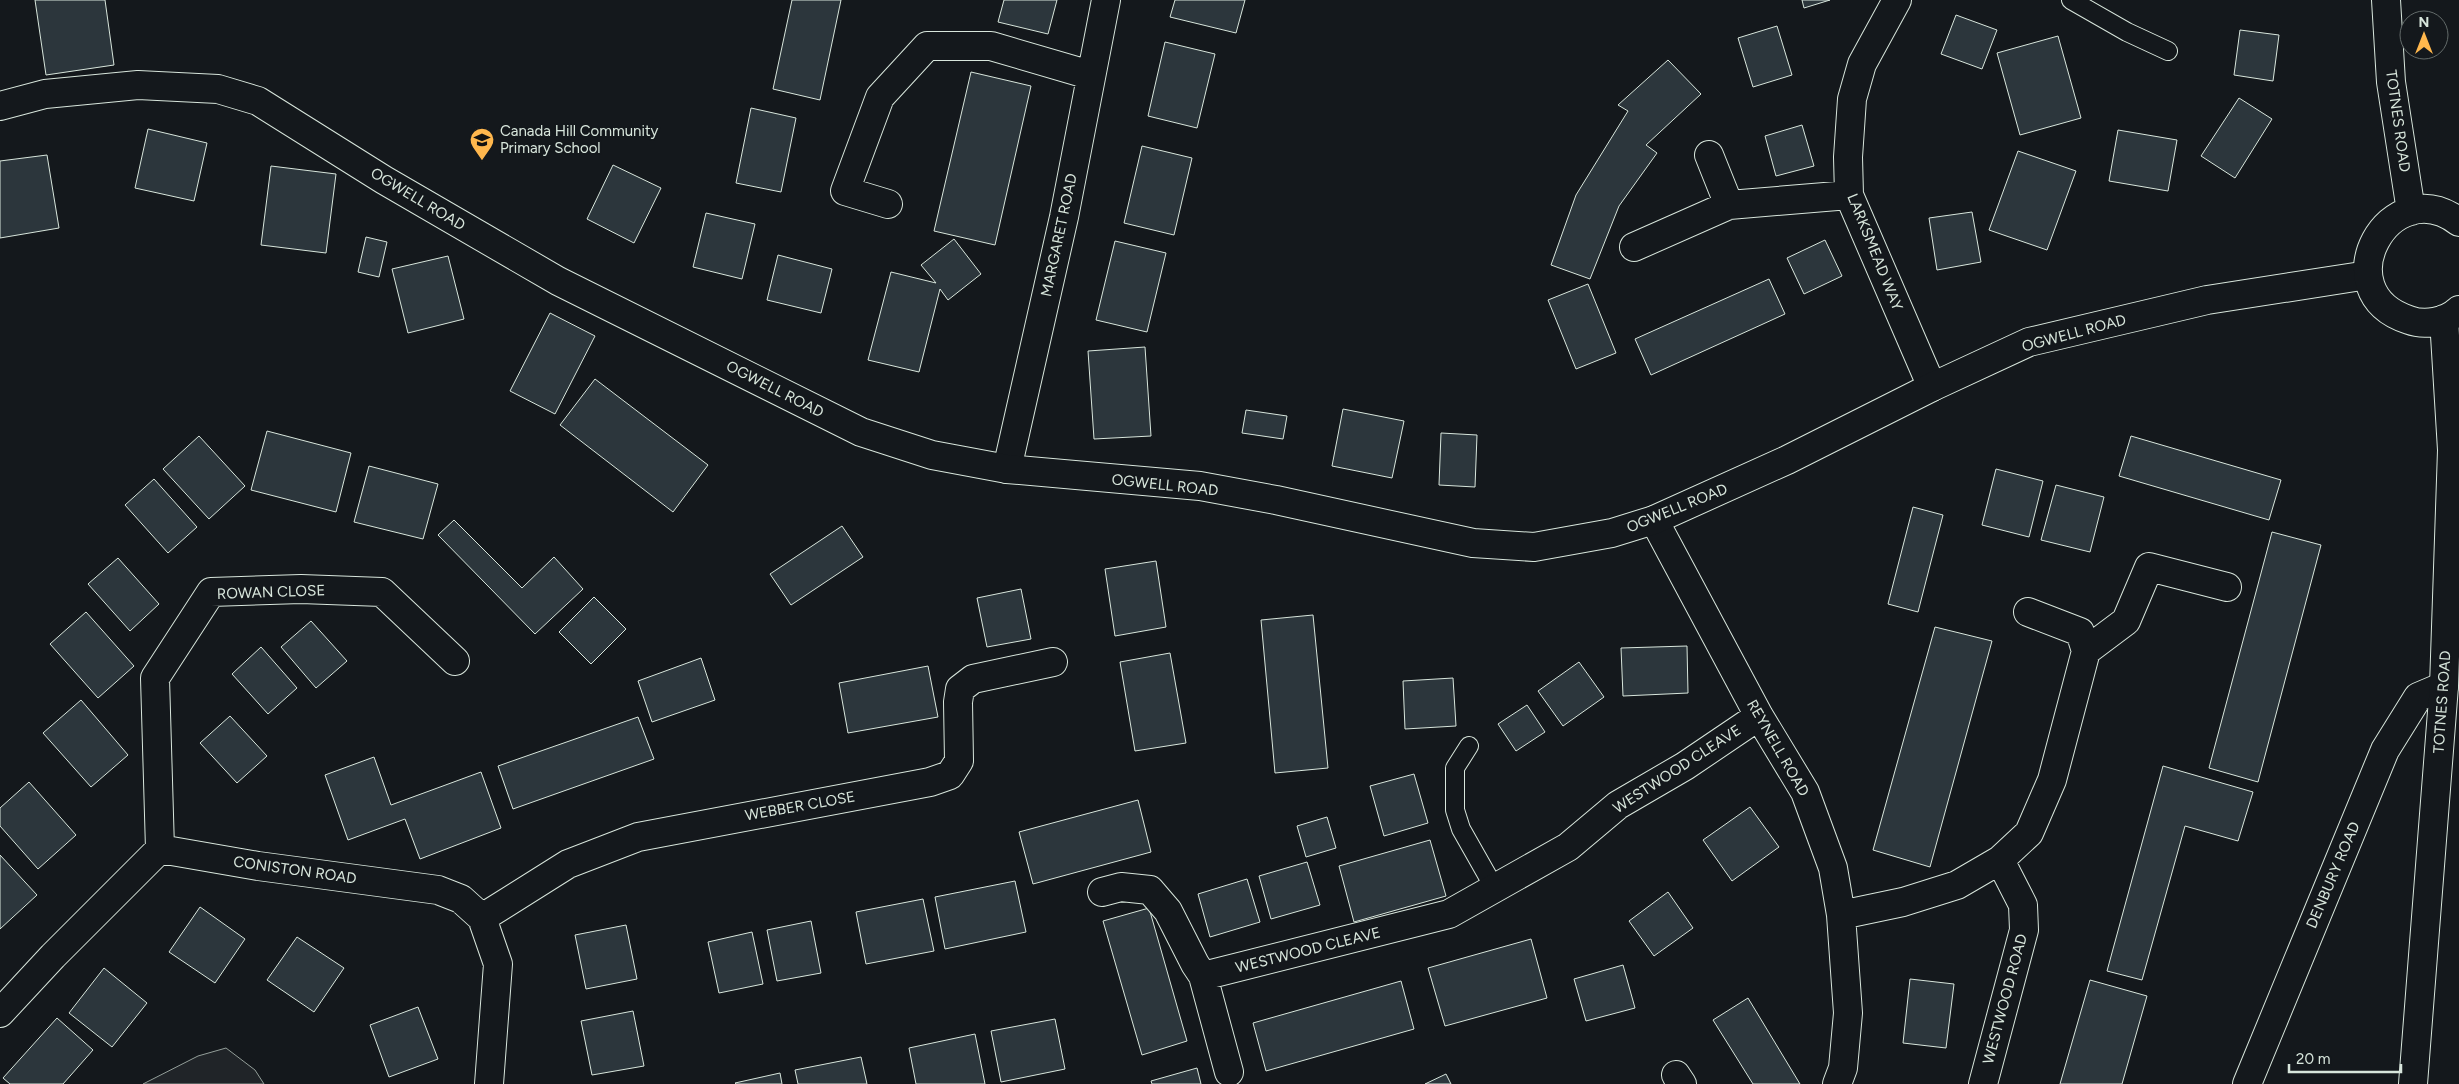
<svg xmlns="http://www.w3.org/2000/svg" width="2459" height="1084" font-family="Figtree,sans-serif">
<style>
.green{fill:#202428;stroke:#939e99}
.building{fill:#2c363c;stroke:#d8e6dc}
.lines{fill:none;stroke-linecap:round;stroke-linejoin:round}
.lane-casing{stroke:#d8e6dc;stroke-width:20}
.street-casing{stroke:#d8e6dc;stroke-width:30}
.secondary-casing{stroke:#d8e6dc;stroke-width:30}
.primary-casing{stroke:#d8e6dc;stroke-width:30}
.lane{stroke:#14181c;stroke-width:18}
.street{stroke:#14181c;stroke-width:28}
.secondary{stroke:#14181c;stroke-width:28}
.primary{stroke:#14181c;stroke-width:28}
.labels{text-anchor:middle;stroke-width:4;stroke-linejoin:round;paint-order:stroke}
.street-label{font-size:15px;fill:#d8e6dc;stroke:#14181c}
.poi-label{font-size:15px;fill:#d8e6dc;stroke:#14181c;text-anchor:start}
</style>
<rect width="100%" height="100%" fill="#14181c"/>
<path class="green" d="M226,1048l29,22 9,14h-121l55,-28z"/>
<path class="building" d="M35,0h70l9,65 -68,10z
M792,0h49l-21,100 -47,-11z
M1004,0h53l-9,34 -50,-12z
M1175,0h70l-9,33 -66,-16z
M1802,0h28l-26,8z
M1956,15l41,15 -15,39 -41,-15z
M1777,26l15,49 -39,12 -15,-49z
M2240,30l39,5 -6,46 -39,-6z
M2058,36l23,82 -61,17 -23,-82z
M1165,42l50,12 -18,74 -49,-12z
M1668,60l33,34 -55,51 11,8 -38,53 -29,73 -39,-14 25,-70 52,-84 -10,-6z
M971,72l60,14 -36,159 -61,-14z
M2239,98l33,21 -37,59 -34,-22z
M751,108l45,10 -15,74 -45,-9z
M1802,125l12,41 -38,10 -11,-40z
M148,129l59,14 -13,58 -59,-13z
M2118,130l59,10 -9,51 -59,-10z
M1142,146l50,12 -18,77 -50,-12z
M2018,151l58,20 -29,79 -58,-20z
M47,155l12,73 -59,10v-77z
M613,165l48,23 -27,55 -47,-24z
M271,166l65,8 -10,79 -65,-8z
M1972,212l9,50 -44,8 -8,-52z
M706,213l49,11 -13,55 -49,-12z
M366,237l21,5 -8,35 -21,-5z
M954,239l27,35 -33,26 -8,-11 -21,83 -51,-12 23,-88 45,11 -15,-18z
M1825,240l17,36 -38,18 -17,-36z
M1115,241l51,12 -19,79 -51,-12z
M778,255l54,14 -11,44 -54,-13z
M448,256l16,63 -56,14 -16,-64z
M1769,279l16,35 -134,61 -16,-36z
M1588,284l28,69 -40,16 -28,-69z
M550,313l45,23 -40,78 -45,-23z
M1145,347l6,89 -57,3 -6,-88z
M595,379l113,86 -35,47 -113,-87z
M1343,409l61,12 -12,57 -60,-12z
M1246,410l41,6 -4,23 -41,-6z
M267,431l84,22 -15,59 -85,-22z
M1441,433l36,2 -2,52 -36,-2z
M199,436l46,50 -36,33 -46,-50z
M2131,436l150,44 -12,40 -150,-44z
M369,466l69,18 -15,55 -69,-17z
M1996,469l47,12 -14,56 -47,-12z
M154,479l43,48 -29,26 -43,-48z
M2056,485l48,12 -14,55 -49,-12z
M1913,507l30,8 -25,97 -30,-8z
M454,520l68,68 32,-31 29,32 -48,45 -97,-99z
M842,526l21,31 -72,48 -21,-31z
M2272,532l49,13 -63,237 -49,-14z
M118,558l41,46 -29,27 -42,-47z
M1156,561l10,66 -51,9 -10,-67z
M1021,589l10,50 -44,8 -10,-49z
M594,597l32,32 -35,35 -32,-32z
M86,612l48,54 -36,32 -48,-54z
M1313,615l15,153 -53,5 -14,-153z
M311,621l36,40 -31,27 -35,-41z
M1935,627l57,14 -62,226 -57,-17z
M1687,646l1,47 -65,3 -2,-48z
M261,647l36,41 -29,26 -36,-40z
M1170,653l16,90 -51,8 -15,-89z
M701,658l14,42 -63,22 -14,-41z
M1579,662l25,35 -41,29 -25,-35z
M928,666l10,51 -90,16 -9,-50z
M1453,678l3,48 -51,3 -2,-48z
M81,700l47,55 -37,32 -48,-54z
M1527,705l18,27 -29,19 -18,-27z
M230,716l37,40 -30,27 -37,-40z
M638,717l16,42 -141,50 -15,-43z
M374,757l17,48 90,-33 20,56 -81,31 -15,-40 -57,21 -23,-65z
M2163,766l90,26 -15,49 -53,-15 -43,154 -35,-9z
M1414,774l14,49 -44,13 -14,-50z
M29,782l47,53 -38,34 -38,-43v-18z
M1138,800l13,52 -118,32 -14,-52z
M1750,807l29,40 -47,34 -29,-41z
M1327,817l9,31 -30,9 -9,-31z
M1430,840l16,56 -92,26 -15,-56z
M0,855l37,40 -37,34z
M1307,862l13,43 -49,14 -12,-43z
M1247,879l13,43 -50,15 -12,-43z
M1015,881l11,51 -81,17 -10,-52z
M1668,892l25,36 -39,28 -25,-35z
M923,899l11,52 -68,13 -10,-52z
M200,907l45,32 -30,44 -46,-31z
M1149,908l38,133 -45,14 -39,-134z
M811,921l10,52 -44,8 -10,-51z
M626,925l11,54 -51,10 -11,-54z
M752,932l11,52 -44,9 -11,-51z
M297,937l47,31 -30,44 -47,-32z
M1531,939l16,59 -102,28 -17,-58z
M1623,965l12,43 -49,13 -12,-42z
M104,968l43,35 -35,44 -43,-34z
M1910,979l44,5 -8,64 -43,-5z
M2090,980l57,16 -25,88h-62z
M1401,981l13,48 -148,42 -13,-48z
M1748,998l52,86h-47l-40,-64z
M418,1007l20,52 -49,18 -19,-52z
M633,1011l11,55 -52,9 -11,-54z
M57,1018l36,32 -30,34h-53l-7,-6z
M1055,1019l10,50 -64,13 -10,-51z
M975,1034l10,50h-69l-7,-36z
M861,1057l6,27h-69l-3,-14z
M1197,1068l4,16h-49l-1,-3z
M780,1073l2,11h-46l-1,-1z
M1446,1074l5,10h-26z"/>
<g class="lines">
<defs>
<path id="lane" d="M2071,0l56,32 41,19
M1469,746l-14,22v42l6,19 34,60"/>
<path id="street" d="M1897,0l-35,64 -10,35 -4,58 1,38 83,192
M1709,155l20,50
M888,204l-43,-13 35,-94 47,-51h64l99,29
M1634,247l95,-42 120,-10
M1007,469l57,-252 42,-217
M1654,520l105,196 46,76 28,76 8,47 7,98 -5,55 -6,16
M2028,612l52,20 6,19
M160,849l-5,-171 56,-86 90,-3 81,3 73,69
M160,849l98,17 180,24 23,9 21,19 16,46 -9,120
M2000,860l29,-27 23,-53 34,-129 40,-30 23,-54 78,20
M1102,892l19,-5 29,3 18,21 27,53 8,12
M1841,915l62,-13 54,-17 43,-25 23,45 1,25 -41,154
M482,918l86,-54 70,-27 292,-55 20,-7 9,-14 -1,-59 2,-13 13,-10 80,-17
M0,1013l53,-57 107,-107
M1229,1072l-26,-96 246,-62 119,-67 50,-42 67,-39 74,-50
M1676,1075l6,9
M2247,1084l138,-334 33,-53 26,-11"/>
<path id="secondary" d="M0,106l45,-12 93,-9 80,4 40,12 126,79 174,101 303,151 71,23 75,14 193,17 76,14 197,43 61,4 78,-14 42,-13 133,-60 145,-73 97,-45 178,-42 161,-25"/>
<path id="primary" d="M2386,0l5,82 20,129
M2459,222c-69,-53 -137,70 -50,98 16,6 37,2 50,-10
M2413,1084l31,-398 8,-236 -8,-131"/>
</defs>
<use href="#lane" class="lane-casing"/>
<use href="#street" class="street-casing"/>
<use href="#secondary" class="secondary-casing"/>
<use href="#primary" class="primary-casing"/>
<use href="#lane" class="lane"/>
<use href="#street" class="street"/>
<use href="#secondary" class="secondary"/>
<use href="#primary" class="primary"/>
</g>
<defs>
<symbol id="school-pin" viewBox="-11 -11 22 30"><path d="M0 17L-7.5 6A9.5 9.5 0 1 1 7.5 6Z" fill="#ffb74d" stroke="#14181c"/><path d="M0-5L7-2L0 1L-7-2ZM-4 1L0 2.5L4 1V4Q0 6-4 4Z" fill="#111"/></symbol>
</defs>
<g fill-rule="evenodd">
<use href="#school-pin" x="468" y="126" width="28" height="38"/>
</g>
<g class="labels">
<g class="street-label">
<text transform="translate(2398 121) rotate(82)" y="5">TOTNES ROAD</text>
<text transform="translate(418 199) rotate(31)" y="5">OGWELL ROAD</text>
<text transform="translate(1059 235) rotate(-78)" y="5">MARGARET ROAD</text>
<text transform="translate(1875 252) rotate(68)" y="5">LARKSMEAD WAY</text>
<text transform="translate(2074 333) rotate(-15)" y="5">OGWELL ROAD</text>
<text transform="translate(775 389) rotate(27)" y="5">OGWELL ROAD</text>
<text transform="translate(1165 485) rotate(6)" y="5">OGWELL ROAD</text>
<text transform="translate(1677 508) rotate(-22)" y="5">OGWELL ROAD</text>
<text transform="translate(271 592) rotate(-2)" y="5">ROWAN CLOSE</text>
<text transform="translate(2442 702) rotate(-86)" y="5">TOTNES ROAD</text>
<text transform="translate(1778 748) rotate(60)" y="5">REYNELL ROAD</text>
<text transform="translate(1677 769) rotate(-33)" y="5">WESTWOOD CLEAVE</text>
<text transform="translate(800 806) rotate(-10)" y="5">WEBBER CLOSE</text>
<text transform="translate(295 870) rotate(8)" y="5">CONISTON ROAD</text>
<text transform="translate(2333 875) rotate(-67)" y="5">DENBURY ROAD</text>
<text transform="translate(1308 950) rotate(-14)" y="5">WESTWOOD CLEAVE</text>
<text transform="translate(2005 999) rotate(-75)" y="5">WESTWOOD ROAD</text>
</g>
<g class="poi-label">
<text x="500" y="136">Canada Hill Community<tspan x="500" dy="17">Primary School</tspan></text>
</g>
</g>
<g transform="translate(2424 35)"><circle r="24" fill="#14181c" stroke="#626a69"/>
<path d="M0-4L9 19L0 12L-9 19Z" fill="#ffb74d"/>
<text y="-8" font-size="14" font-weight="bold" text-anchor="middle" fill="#d8e6dc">N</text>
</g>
<path d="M2289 1064v8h112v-8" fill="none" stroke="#d8e6dc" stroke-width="2.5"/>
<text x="2296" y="1064" font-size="15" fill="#d8e6dc" stroke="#14181c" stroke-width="4" paint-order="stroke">20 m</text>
</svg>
